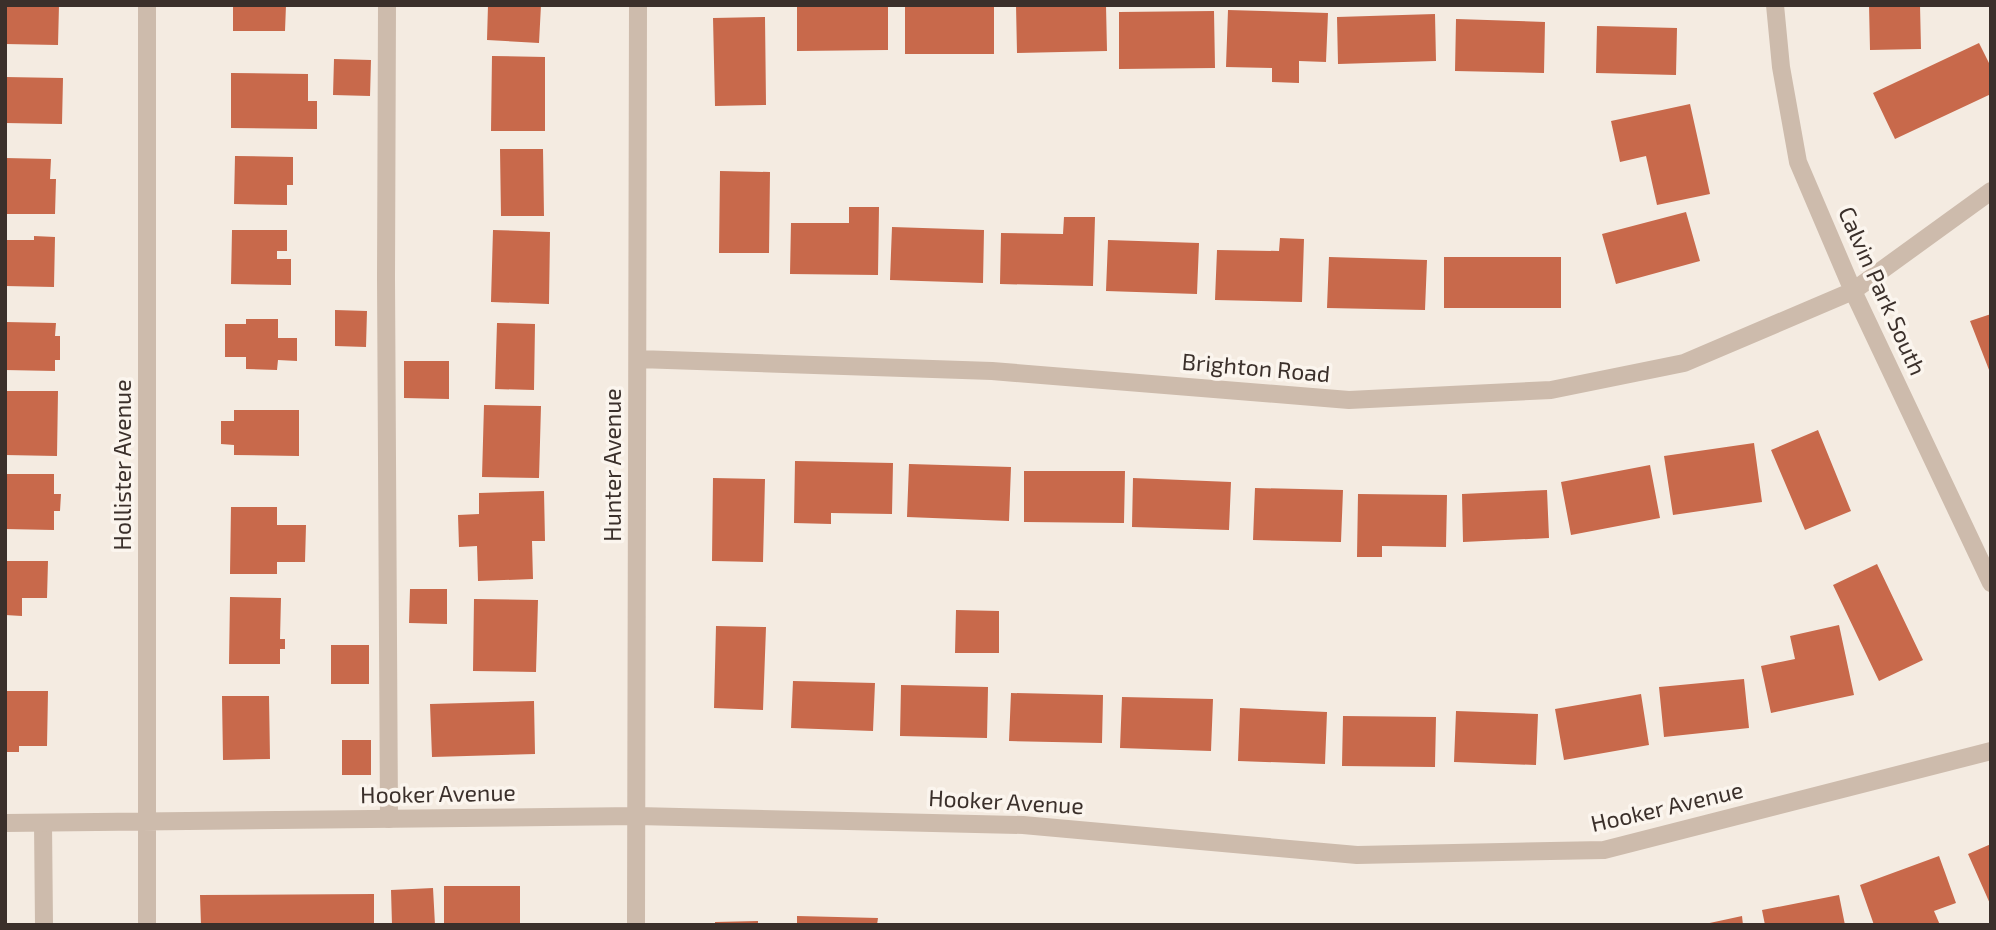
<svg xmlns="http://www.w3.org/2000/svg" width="1996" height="930" font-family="'Exo 2',sans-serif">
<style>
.building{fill:#c8694b}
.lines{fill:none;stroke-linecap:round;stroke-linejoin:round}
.service{stroke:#cdbbac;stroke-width:18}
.minor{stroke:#cdbbac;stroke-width:18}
.labels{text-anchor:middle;stroke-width:7;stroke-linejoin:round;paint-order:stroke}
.street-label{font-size:23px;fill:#3b302b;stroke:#fbf5ee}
</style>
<rect width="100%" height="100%" fill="#f4ebe1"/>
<path class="building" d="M5,5h54l-1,40 -53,-1z
M233,5h53l-1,26h-52z
M488,5h53l-2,38 -52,-3z
M797,5h91v45l-91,1z
M905,5h89v49h-89z
M1016,5h90l1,46 -90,2z
M1869,5h51l1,44 -51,1z
M1228,10l100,3 -2,49 -27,-1v22l-27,-1v-14l-46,-1z
M1214,11l1,57 -96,1v-57z
M1435,14l1,47 -98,3 -1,-47z
M765,17l1,88 -51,1 -2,-88z
M1456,19l89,3 -1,51 -89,-2z
M1597,26l80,2 -1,47 -80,-2z
M1979,43l12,24v27l-96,45 -22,-46z
M492,56l53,1v74h-54z
M334,59l37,1 -1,36 -37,-1z
M231,73l77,1v27h9v28l-86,-1z
M5,77l58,1 -1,46 -57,-1z
M1690,104l20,90 -53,11 -11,-49 -26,6 -9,-41z
M500,149h43l1,67h-43z
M235,156l58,1v28h-6v20l-53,-1z
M5,158l46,1 -1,20h6l-1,35h-50z
M720,171l50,1 -1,81h-50z
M849,207h30l-1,68 -88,-1 1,-51h58z
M1686,212l14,49 -84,23 -14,-50z
M1064,217h31l-2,69 -93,-2 1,-51 62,1z
M892,227l92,3 -1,53 -93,-3z
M232,230h55v21h-10v8h14v26l-60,-1z
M493,230l57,2 -1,72 -58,-2z
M34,236l21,1 -1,50 -49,-1v-46h29z
M1280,238l24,1 -2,63 -87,-2 2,-50 62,1z
M1108,240l91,3 -2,51 -91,-3z
M1329,257l98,3 -2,50 -98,-2z
M1444,257h117v51h-117z
M335,310l32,1 -1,36 -31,-1z
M1991,314v61l-21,-54z
M246,319h32v19h19v23l-19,-1 -1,10 -31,-1v-12h-21v-33h21z
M5,322l51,1 -1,13h5v24h-5v11l-50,-1z
M497,323l38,1 -1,66 -39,-1z
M404,361h45v38l-45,-1z
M5,391h53l-1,65 -52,-1z
M484,405l57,1 -2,72 -57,-1z
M234,410h65v46l-65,-1v-10l-13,-1v-23h13z
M1818,430l33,81 -46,19 -34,-80z
M1754,443l8,59 -89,13 -9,-59z
M795,461l98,2 -1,51 -61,-1v11l-37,-1z
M909,464l102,3 -2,54 -102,-4z
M1650,465l10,53 -89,17 -10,-53z
M1024,471h101l-1,52 -100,-1z
M5,474h49v20h7l-1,17h-6v19l-49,-1z
M713,478l52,1 -2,83 -51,-1z
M1133,478l98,4 -2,48 -97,-3z
M1255,488l88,2 -2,52 -88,-2z
M1547,490l2,48 -86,4 -1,-48z
M544,491l1,50h-13l1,38 -55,2 -1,-35 -18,1 -1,-32 21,-1v-21z
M1358,494l89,1 -1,52 -64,-1v11h-25z
M231,507h46v18h29l-1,37h-28v12h-47z
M5,561h43l-1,37h-25v18l-17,-1z
M1877,564l46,96 -44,21 -46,-96z
M410,589h37v35l-38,-1z
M230,597l51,1 -1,41h5v10h-5v15h-51z
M474,599l64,1 -2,72 -63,-1z
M956,610l43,1v42h-44z
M1839,625l15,70 -83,18 -10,-47 34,-7 -5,-23z
M716,626l50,1 -3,83 -49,-2z
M331,645h38v39h-38z
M1744,679l5,49 -85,9 -5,-50z
M793,681l82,2 -2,48 -82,-3z
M901,685l87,2 -1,51 -87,-2z
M5,691h43l-1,55h-28v6h-14z
M1011,693l92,2 -1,48 -93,-2z
M1641,694l8,51 -85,15 -9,-51z
M222,696h47l1,63 -47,1z
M1122,697l91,2 -2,52 -91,-3z
M534,701l1,53 -103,3 -2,-53z
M1240,708l87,4 -2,52 -87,-3z
M1456,711l82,3 -2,51 -82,-3z
M1343,716l93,1 -1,50 -93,-1z
M342,740h29v35h-29z
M1991,844v62l-23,-52z
M1939,856l17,47 -22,8 6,14h-66l-14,-40z
M444,886h76v39h-76z
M433,888l2,37h-43l-1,-35z
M374,894v31h-173l-1,-30z
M1839,895l6,30h-80l-3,-15z
M797,916l81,2 -1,7h-80z
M1742,916l1,9h-37l-1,-1z
M758,921v4h-43v-3z"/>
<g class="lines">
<path class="service" d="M387,5l-1,273 3,541
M43,823l1,102"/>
<path class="minor" d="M147,5v920
M1775,5l6,62 17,95 55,129 138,292
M638,359l354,12 357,29 202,-10 133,-27 169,-72 138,-100
M5,823l632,-7 386,9 334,30 247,-5 387,-99
M636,925l2,-920"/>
</g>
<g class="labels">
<g class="street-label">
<text transform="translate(1882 291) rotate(66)" y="8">Calvin Park South</text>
<text transform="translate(1256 368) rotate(5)" y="8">Brighton Road</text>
<text transform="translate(123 465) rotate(-90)" y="8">Hollister Avenue</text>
<text transform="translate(613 465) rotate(-90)" y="8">Hunter Avenue</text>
<text transform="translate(438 794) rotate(-1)" y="8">Hooker Avenue</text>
<text transform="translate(1006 802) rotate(3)" y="8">Hooker Avenue</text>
<text transform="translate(1667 807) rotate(-13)" y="8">Hooker Avenue</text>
</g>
</g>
<rect width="1996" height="930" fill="none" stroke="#3b302b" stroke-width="14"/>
</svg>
